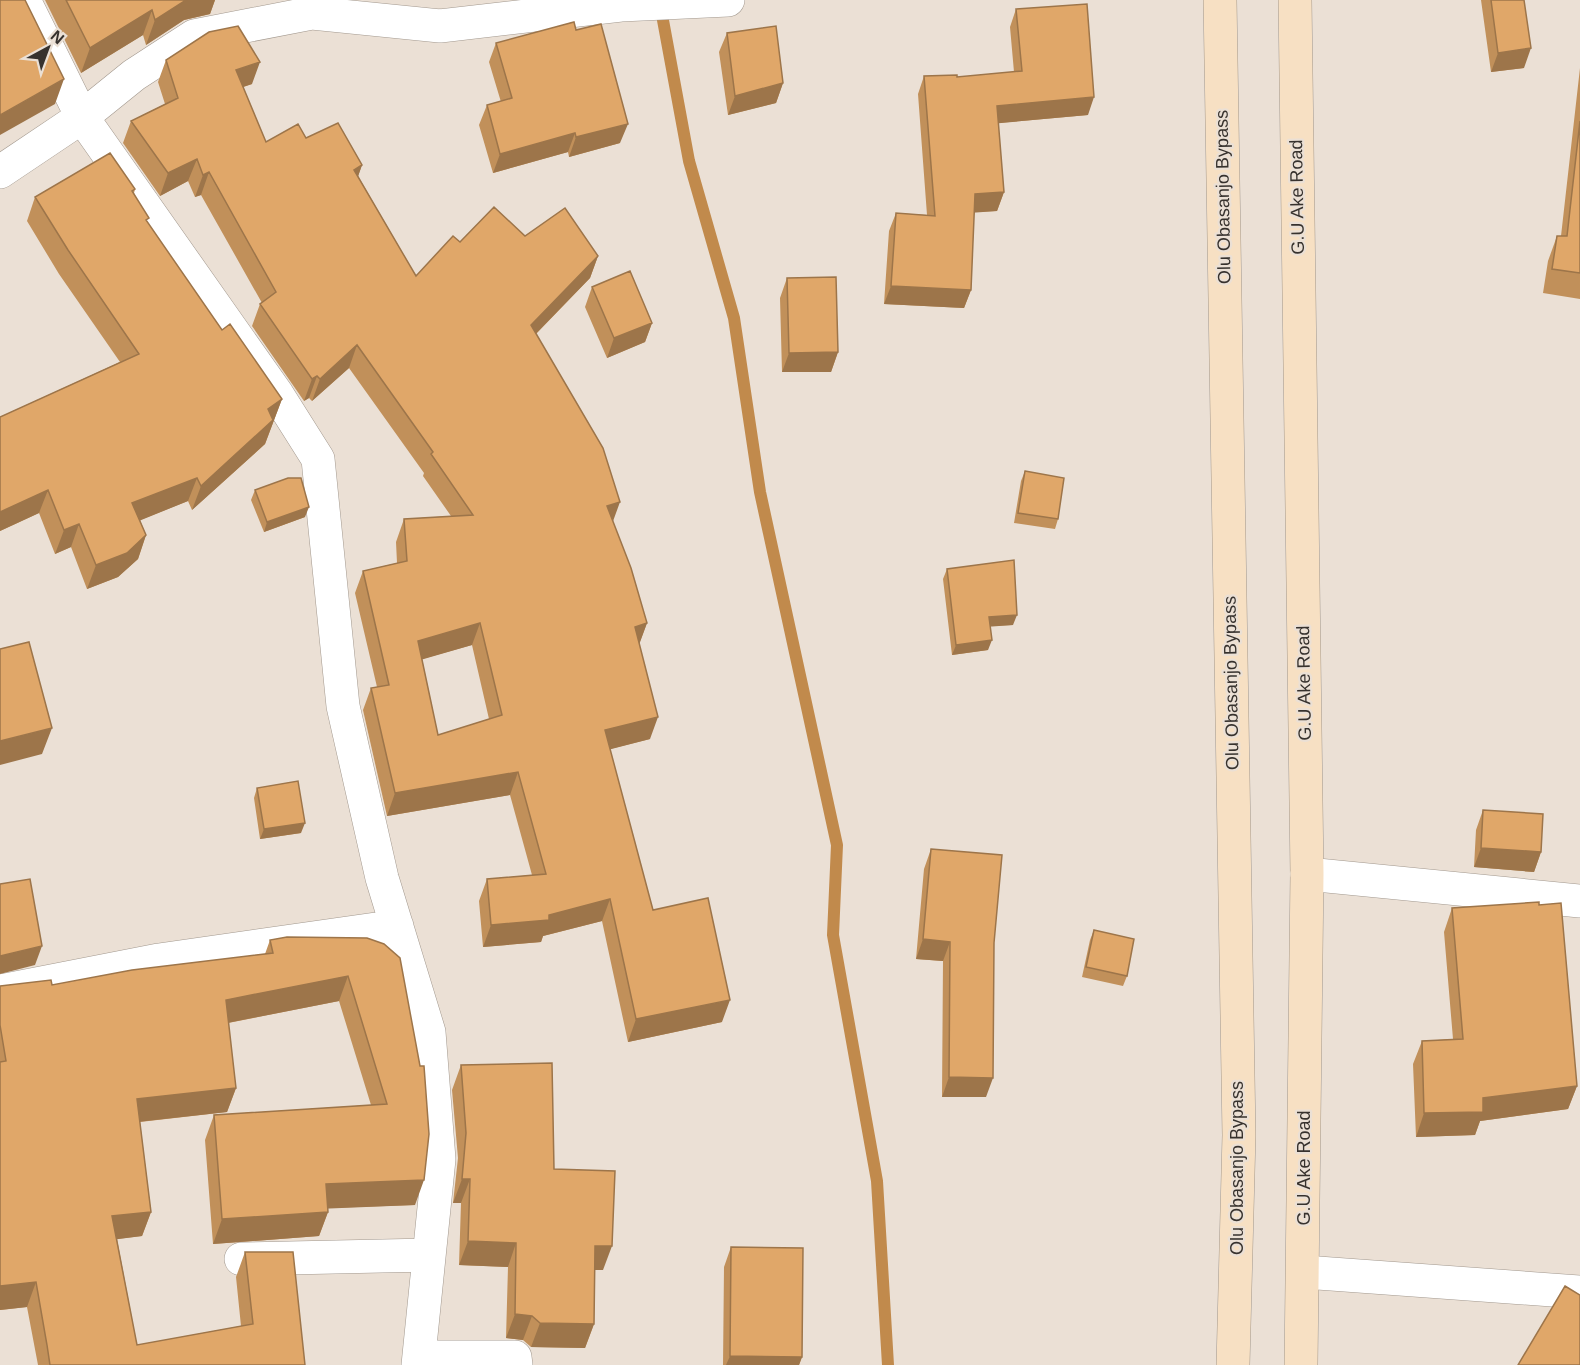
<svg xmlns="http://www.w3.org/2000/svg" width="1580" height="1365" font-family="Helvetica,sans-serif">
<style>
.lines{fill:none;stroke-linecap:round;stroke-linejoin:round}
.stream{stroke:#c18a4c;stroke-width:12}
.street-casing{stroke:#a2988e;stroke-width:34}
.secondary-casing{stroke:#a2988e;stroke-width:34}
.street{stroke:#fff;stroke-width:33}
.secondary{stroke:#f7e0c3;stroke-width:33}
.wall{fill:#c1905a;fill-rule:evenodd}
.shaded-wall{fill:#9d754a}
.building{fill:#e0a769;stroke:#9d754a;stroke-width:1.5;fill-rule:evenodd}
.labels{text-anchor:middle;stroke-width:4.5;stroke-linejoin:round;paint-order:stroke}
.street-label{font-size:18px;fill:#37322e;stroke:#ebe0d5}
</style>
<rect width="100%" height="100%" fill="#ebe0d5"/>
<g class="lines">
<path class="stream" d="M660,4l29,157 45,157 26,174 77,353 -4,90 44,246 11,184"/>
<defs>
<path id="street" d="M24,0l58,117 195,277 41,65 25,247 39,172 47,154 10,127 -21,206
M0,172l82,-55 52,-42 60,-39 118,-23 128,13 181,-21 107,-5
M1307,874l273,27
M0,991l159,-31 238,-34
M241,1259l188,-4
M1304,1272l276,20
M419,1357h96l1,8"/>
<path id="secondary" d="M1220,0l19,1135 -6,230
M1295,0l12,874 -6,491"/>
</defs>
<use href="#street" class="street-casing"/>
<use href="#secondary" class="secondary-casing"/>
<use href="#street" class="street"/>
<use href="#secondary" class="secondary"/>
</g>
<path class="wall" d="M45,0h170l-5,14 -26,6 -38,25 -3,-10 -62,38z
M1481,0h43v68l-33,4z
M1016,9l72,106 -90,8 6,69 -7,19 -23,1 -3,78 -7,18 -80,-4 5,-73 7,-18 31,2 -9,-121 6,-18 33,1 57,-5 -4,-45z
M576,30l44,113 -51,14 -1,-5 -75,21 -14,-48 8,-20 14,-3 -12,-40 7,-19z
M727,33l56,50 -7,20 -48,12 -9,-63z
M166,60l86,24 -9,3 23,55 40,-4 56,27 -4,11 58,100 44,-34 65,-6 73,20 -8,22 -54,56 76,187 35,102 -8,21 11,95 -40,10 43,161 69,112 -94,20 -26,-121 -59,15 -2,6 -58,5 -4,-46 8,-22 45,-4 -22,-80 -123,21 -24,-106 8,-22 6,-1 -22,-94 8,-22 34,-8 -1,-21 8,-23 47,-3 -28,-40 1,-3 -75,-105 -37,33 -3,-3 -5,3 -52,-75 8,-22 2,-1 -61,-108 -6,2 -7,-16 -28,15 -37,-53 8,-22 34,-17 -7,-22zM472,645l17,74 -51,16 -16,-76z
M1580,68v231l-37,-6 5,-32 9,-25h4z
M135,189l-1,4 13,29 75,108 60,69 -17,45 -73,66 -4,-9 -48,19 6,15 -8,24 -20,18 -31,12 -16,-42 -16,7 -16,-41 -39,18v-114l120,-55 -61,-88 -32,-53 8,-24z
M787,278l51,74 -7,20h-49l-2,-74z
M592,287l60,36 -7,19 -38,16 -22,-51z
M1025,471l33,48 -3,10 -41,-6 7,-42z
M255,490l50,27 -41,15 -13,-32z
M947,569l66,56 -23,1 -2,24 -36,5 -9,-76z
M257,788l44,45 -41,6 -6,-41z
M1483,810l58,42 -7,20 -60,-5 2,-37z
M931,849l63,94 -8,154h-44l1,-136 -27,-2 8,-90z
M1539,905l38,181 -9,23 -88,12 -5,14 -59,2 -3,-73 9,-23 31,-2 -9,-107 8,-24z
M1094,930l33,46 -4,10 -41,-9 8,-37z
M367,938l48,267 -87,3v4l-9,24 -106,8 -8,-104 9,-25 157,-10 -32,-104 -111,22 8,65 -9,24 -87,10 11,90 -9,24 -25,3 20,106 104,-19 -5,-49 9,-25 60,113h-267l-11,-58 -27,3v-324l52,-1 213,-31 5,-14z
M461,1065l93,104 49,101h-8l-1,54 -9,24 -54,-1 -8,-7 -17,-2 2,-71 -49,-2 2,-62h-8l5,-45 -6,-68z
M731,1247l71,110 -3,8h-76l1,-98z"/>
<path class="shaded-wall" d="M186,0h29l-5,14 -26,6 -38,25 9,-25z
M152,10l-9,25 -62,38 9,-25z
M1531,48l-7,20 -33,4 7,-19z
M260,62l-8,22 -24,8 8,-22z
M64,79l-9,25 -55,31v-20z
M783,83l-7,20 -48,12 7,-19z
M1094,97l-6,18 -98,9 7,-18z
M628,124l-8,19 -51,14 7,-20z
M575,133l-7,19 -75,21 7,-19z
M197,159l-9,22 -28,15 8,-23z
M362,165l-8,23v-18z
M209,172l-8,23 -6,2 8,-22z
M1004,192l-7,19 -28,2 6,-19z
M598,256l-8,22 -67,69 8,-22z
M891,286l80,4 -7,18 -80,-4z
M652,323l-7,19 -38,16 7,-20z
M357,345l-8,23 -37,33 8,-22z
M838,352l-7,20h-49l7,-19z
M317,376l-8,22 -5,3 8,-22z
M282,399l-17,45 -73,66 9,-24 67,-77z
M197,478l-9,23 -64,26 8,-24z
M48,490l-9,23 -39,18v-19z
M620,502l-8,22 -5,-18z
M309,507l-4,10 -41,15 3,-10z
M79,524l-8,23 -16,7 9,-24z
M146,535l-8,24 -20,18 -31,12 9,-24z
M1017,615l-4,10 -28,2 4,-10z
M480,623l-8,22 -62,18 8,-22z
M647,623l-8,22 -4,-18z
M992,640l-4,10 -36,5 4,-10z
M658,717l-8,22 -54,14 9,-23z
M52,728l-10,26 -42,11v-24z
M518,772l-8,23 -123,21 8,-23z
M305,823l-4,10 -41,6 4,-10z
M1481,848l60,4 -7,20 -60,-5z
M610,899l-8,22 -59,15 -2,6 -58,5 8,-22 58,-10z
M923,939l27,3 -7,19 -27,-2z
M42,946l-7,19 -35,9v-18z
M348,976l-9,25 -122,24 9,-25z
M730,1000l-8,22 -94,20 8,-23z
M949,1077l44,1 -7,19h-44z
M1577,1086l-9,23 -88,12 -5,14 -59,2 8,-24 59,-15z
M236,1088l-9,24 -99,11 9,-24z
M462,1179h8l-9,24h-8z
M424,1180l-9,25 -98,4 9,-25z
M151,1212l-9,24 -39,5 9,-25z
M328,1212l-9,24 -106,8 9,-25z
M468,1241l48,2 -8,24 -49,-2z
M595,1246h17l-9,24h-16z
M36,1282l-9,25 -27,3v-24z
M515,1314l17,2 -9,24 -17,-2z
M540,1323l54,1 -9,24 -54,-1z
M730,1356l72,1 -3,8h-73z"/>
<path class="building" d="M0,0h25l39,79 -64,36z
M66,0h120l-31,20 -3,-10 -62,38z
M1491,0h33l7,48 -33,5z
M1087,4l7,93 -97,9 7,86 -29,2 -4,96 -80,-4 5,-73 39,3 -11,-140 33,-1v2l65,-6 -6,-62z
M574,22l2,8 25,-6 27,100 -52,13 -1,-4 -75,21 -13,-49 25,-7 -16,-55z
M238,26l22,36 -24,8 30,72 32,-18 8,14 32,-15 24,42 -8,5 62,106 37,-40 7,6 34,-35 31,29 40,-28 33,48 -67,69 72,123 17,54 -13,4 24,62 16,55 -12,4 23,90 -53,13 48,180 55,-12 22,102 -94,19 -26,-120 -61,16v5l-58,5 -4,-46 59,-5 -28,-102 -123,21 -24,-105 18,-3 -26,-114 44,-10 -3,-42 69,-4 -42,-61 2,-2 -76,-107 -37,34 -3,-3 -5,3 -52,-75 16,-12 -67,-120 -6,3 -6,-16 -29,14 -37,-52 47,-23 -12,-38 43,-28zM480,623l22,92 -64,20 -20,-94z
M776,26l7,57 -48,13 -8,-63z
M1580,121v152l-28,-4 5,-33h10z
M110,153l25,36 -3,2 17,27 -3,2 76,110 8,-6 52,75 -14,10 5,11 -72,66 -4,-8 -65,25 14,32 -19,18 -31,12 -17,-41 -15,6 -16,-40 -48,22v-95l139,-63 -71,-104 -33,-53z
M630,271l22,52 -38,15 -22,-51z
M836,277l2,75 -49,1 -2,-75z
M1025,471l39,7 -6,41 -40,-6z
M288,478h13l8,29 -42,15 -12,-32z
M1014,560l3,55 -28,2 3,23 -36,5 -9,-76z
M29,642l23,86 -52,13v-92z
M298,781l7,42 -41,6 -7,-41z
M1483,810l60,4 -2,38 -60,-4z
M931,849l71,6 -8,88 -1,135 -44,-1 1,-135 -27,-3z
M30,879l12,67 -42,10v-72z
M1539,902v3l22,-2 16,183 -94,12v14l-59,1 -2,-72 41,-2 -11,-131z
M1094,930l40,9 -7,37 -41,-9z
M287,937l80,1 17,6 16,14 20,108h4l5,68 -5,46 -98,4 2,28 -106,7 -8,-104 173,-11 -39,-128 -122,24 10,88 -99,11 14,113 -39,4 25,129 116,-21 -8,-72h48l12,113h-255l-3,-20 -11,-63 -36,4v-224l6,-1 -6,-36v-39l51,-6 1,5 80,-15 141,-17 -3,-13z
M552,1063l2,106 61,2 -3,75h-17l-1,78 -54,-1 -8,-7 -17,-2 1,-71 -48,-2 2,-62h-8l4,-46 -5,-68z
M731,1247l72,1 -1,109 -72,-1z
M1565,1286l15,9v70h-62z"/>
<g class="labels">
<g class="street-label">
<text transform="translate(1223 197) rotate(-91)" y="6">Olu Obasanjo Bypass</text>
<text transform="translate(1297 197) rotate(-91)" y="6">G.U Ake Road</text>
<text transform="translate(1231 683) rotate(-91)" y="6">Olu Obasanjo Bypass</text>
<text transform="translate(1304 683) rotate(-91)" y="6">G.U Ake Road</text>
<text transform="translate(1237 1168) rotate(-90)" y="6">Olu Obasanjo Bypass</text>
<text transform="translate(1304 1168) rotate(-90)" y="6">G.U Ake Road</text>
</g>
</g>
<g transform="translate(48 48) rotate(41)" stroke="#ebe0d5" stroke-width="4.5" paint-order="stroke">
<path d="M0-4.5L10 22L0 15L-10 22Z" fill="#37322e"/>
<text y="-9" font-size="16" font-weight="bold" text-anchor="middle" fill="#37322e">N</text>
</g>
</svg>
